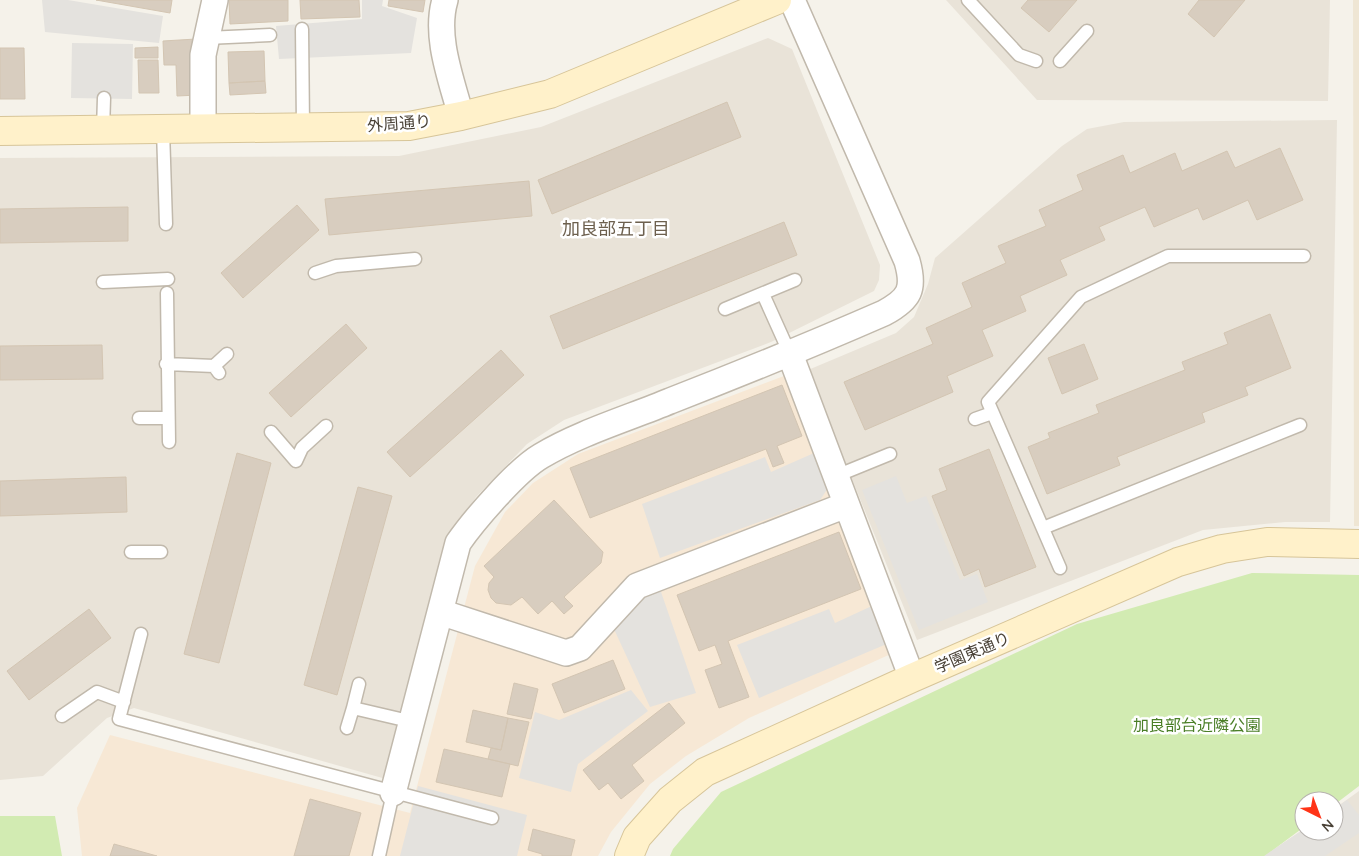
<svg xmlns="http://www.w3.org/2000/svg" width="1359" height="856" font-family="Quicksand,'Noto Sans JP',sans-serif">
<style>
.residential{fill:#e9e3d8}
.commercial{fill:#f7e8d5}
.education{fill:#efe6d4}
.green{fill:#d2ebb2}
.parking{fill:#e4e2de}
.building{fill:#d8cdbf;stroke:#d3c5b2}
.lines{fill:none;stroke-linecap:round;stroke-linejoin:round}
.lane-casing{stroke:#c1b9ac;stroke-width:15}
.street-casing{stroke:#c1b9ac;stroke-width:28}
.secondary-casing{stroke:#d7c599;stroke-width:30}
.lane{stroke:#fff;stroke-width:12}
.street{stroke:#fff;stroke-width:25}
.secondary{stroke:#fff1ca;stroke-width:28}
.labels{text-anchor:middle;stroke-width:5;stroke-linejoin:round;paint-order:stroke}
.street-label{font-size:16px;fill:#4a4237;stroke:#fff}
.park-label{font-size:16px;fill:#4b7f28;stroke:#fff}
.neighbourhood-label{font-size:18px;fill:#6d604e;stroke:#fff}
</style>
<rect width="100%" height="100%" fill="#f5f2ea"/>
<path class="residential" d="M946,0h384l-2,101 -291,-1z
M768,38l24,11 88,216 -1,15 -5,11 -103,51 -207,78 -37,24 -51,53 -25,38 -65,244 -252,-71 -27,10 -64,58 -43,4v-622l399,-2 142,-29z
M1337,120l-7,402h-45l-82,8 -286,110 -109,-270 88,-37 18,-16 14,-33 7,-26 127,-112 25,-17 37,-7z
M1359,791v65h-95l40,-27v2h30v-22z"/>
<path class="commercial" d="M784,376l109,277 -144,65 -63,38 -36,28 -39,48 -13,24h-516l-5,-48 33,-73 300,78 65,-247 30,-54 28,-29 45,-29z"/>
<path class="education" d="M1353,0h6v526h-5z"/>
<path class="green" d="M1252,573l107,2v211l-25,19v-4h-30v26l-39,29h-595l3,-7 48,-57 356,-168z
M0,816h55l7,40h-62z"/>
<path class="parking" d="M42,0h26l95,16 -4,27 -114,-11z
M362,0h21l-1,6 35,12 -6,35 -132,6 -3,-33 86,-7z
M72,43l61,1 -1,55 -61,-1z
M814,453l14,35 -8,12 -160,58 -18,-54 123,-47 6,15z
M896,476l11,27 19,-7 34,84 17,-6 11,28 -69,28 -57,-140z
M660,589l36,104 -46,14 -37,-80 33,-32z
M874,605l15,38 -130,55 -22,-53 92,-36 6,14z
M631,690l17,21 -70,53 -7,28 -52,-14 16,-66 24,8z
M418,786l109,29 -10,41h-117z
M1347,800l12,15v18l-34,23h-61l40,-27v2h30v-22z"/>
<path class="building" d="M96,0h76l-2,13z
M229,0h59v21l-58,3z
M300,0h59l1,17 -59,2z
M389,0h36l-2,12 -35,-6z
M1028,0h49l-28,32 -28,-24z
M1199,0h46l-31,37 -26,-23z
M196,39l2,56 -21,1 -1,-31h-12l-1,-24z
M158,47v11h-23v-10z
M0,48h24l1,51h-25z
M264,51l1,30 -36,2 -1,-31z
M138,60h20l1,33h-20z
M265,81l1,12 -36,2 -1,-12z
M727,102l14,35 -189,77 -14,-34z
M1280,148l23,52 -46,20 -9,-20 -45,20 -5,-12 -44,19 -9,-20 -46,20 6,13 -45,20 7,15 -47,21 6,15 -44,19 11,26 -46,20 6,16 -88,38 -21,-48 89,-38 -7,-16 46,-21 -10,-24 44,-20 -8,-17 48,-20 -7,-16 44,-20 -6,-15 46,-20 7,18 45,-20 7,18 45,-20 8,17z
M529,181l3,35 -203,19 -4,-36z
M297,205l22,25 -76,68 -22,-25z
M128,207v34l-128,2v-34z
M784,222l13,33 -234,94 -13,-33z
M1270,314l21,54 -46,19 3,8 -46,18 3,9 -88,35 3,8 -73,29 -19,-47 22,-9 -2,-5 51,-20 -3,-8 89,-35 -3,-8 46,-18 -4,-11z
M346,324l21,24 -76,69 -22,-24z
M1084,344l14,35 -36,15 -14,-36z
M102,345l1,34 -103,1v-34z
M501,350l23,25 -114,102 -23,-25z
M782,385l20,51 -25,10 7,17 -11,4 -7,-18 -176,69 -20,-50z
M989,449l47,118 -51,20 -6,-18 -15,7 -32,-80 15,-6 -8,-21z
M237,453l34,10 -52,200 -35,-9z
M126,477l1,35 -127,4v-35z
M358,487l34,9 -55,199 -33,-10z
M554,500l49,52 -2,11 -37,34 9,9 -9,8 -12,-13 -14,13 -16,-17 -11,8 -15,-2 -5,-5 -3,-8 1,-7 5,-6 -10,-11z
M839,532l22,57 -133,52 21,56 -30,11 -14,-38 17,-6 -7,-19 -16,6 -22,-56z
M89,609l22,29 -82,62 -22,-29z
M613,660l12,29 -61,24 -12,-29z
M514,683l24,6 -7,30 -24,-5z
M669,703l16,20 -53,42 12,16 -23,18 -13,-16 -9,7 -16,-20z
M473,710l35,8 -7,32 -35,-8z
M508,718l21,4 -11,44 -30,-7 3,-11 10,2z
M444,749l66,15 -8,33 -66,-15z
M310,799l51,14 -12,43h-55z
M533,829l42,11 -4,16h-29v-2l-14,-4z
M114,844l43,12h-47z"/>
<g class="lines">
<defs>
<path id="lane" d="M968,0l51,55 17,6
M302,29l1,98
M206,38l64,-3
M1060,61l27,-30
M103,130l1,-32
M163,130l3,94
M315,273l21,-7 79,-7
M103,282l65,-3
M167,293l2,149
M763,294l27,60
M725,309l70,-29
M166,364l48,2 5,7
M214,366l13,-12
M139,418h29
M975,419l17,-6
M271,432l25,29 6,-13 24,-22
M836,476l54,-22
M1043,528l257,-103
M131,552h30
M1060,568l-72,-166 93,-105 87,-41h136
M141,634l-22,85 373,99
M359,684l-6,24 60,14
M62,716l35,-24 27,10
M347,728l6,-20
M379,856l14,-63"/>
<path id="street" d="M445,0c-11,37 7,81 16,116
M203,129v-74l12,-55
M790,354l122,324
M440,612l126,41 14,-5 57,-62 209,-81
M393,793l65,-250c16,-23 59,-73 83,-87 38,-23 88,-38 129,-55 72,-28 143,-57 214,-88 26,-14 31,-24 23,-52l-115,-261"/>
<path id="secondary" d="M0,131l409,-5 52,-10 89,-22 227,-94
M629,856l8,-19 33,-37 35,-28 207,-94 266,-116 44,-13 45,-7 92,2"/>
</defs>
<use href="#lane" class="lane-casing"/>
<use href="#street" class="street-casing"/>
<use href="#secondary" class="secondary-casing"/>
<use href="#lane" class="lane"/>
<use href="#street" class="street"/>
<use href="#secondary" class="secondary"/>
</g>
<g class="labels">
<g class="street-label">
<text transform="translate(399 123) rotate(-4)" y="6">外周通り</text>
<text transform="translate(972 652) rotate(-23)" y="6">学園東通り</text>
</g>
<g class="park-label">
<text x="1197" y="731">加良部台近隣公園</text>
</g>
<g class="neighbourhood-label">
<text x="616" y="235">加良部五丁目</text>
</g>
</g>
<g transform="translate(1319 816) rotate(138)"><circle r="24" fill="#ffffff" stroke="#b7b3af"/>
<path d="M0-4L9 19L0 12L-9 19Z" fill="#ff3417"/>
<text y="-8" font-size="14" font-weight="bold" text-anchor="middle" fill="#4a4237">N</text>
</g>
</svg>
